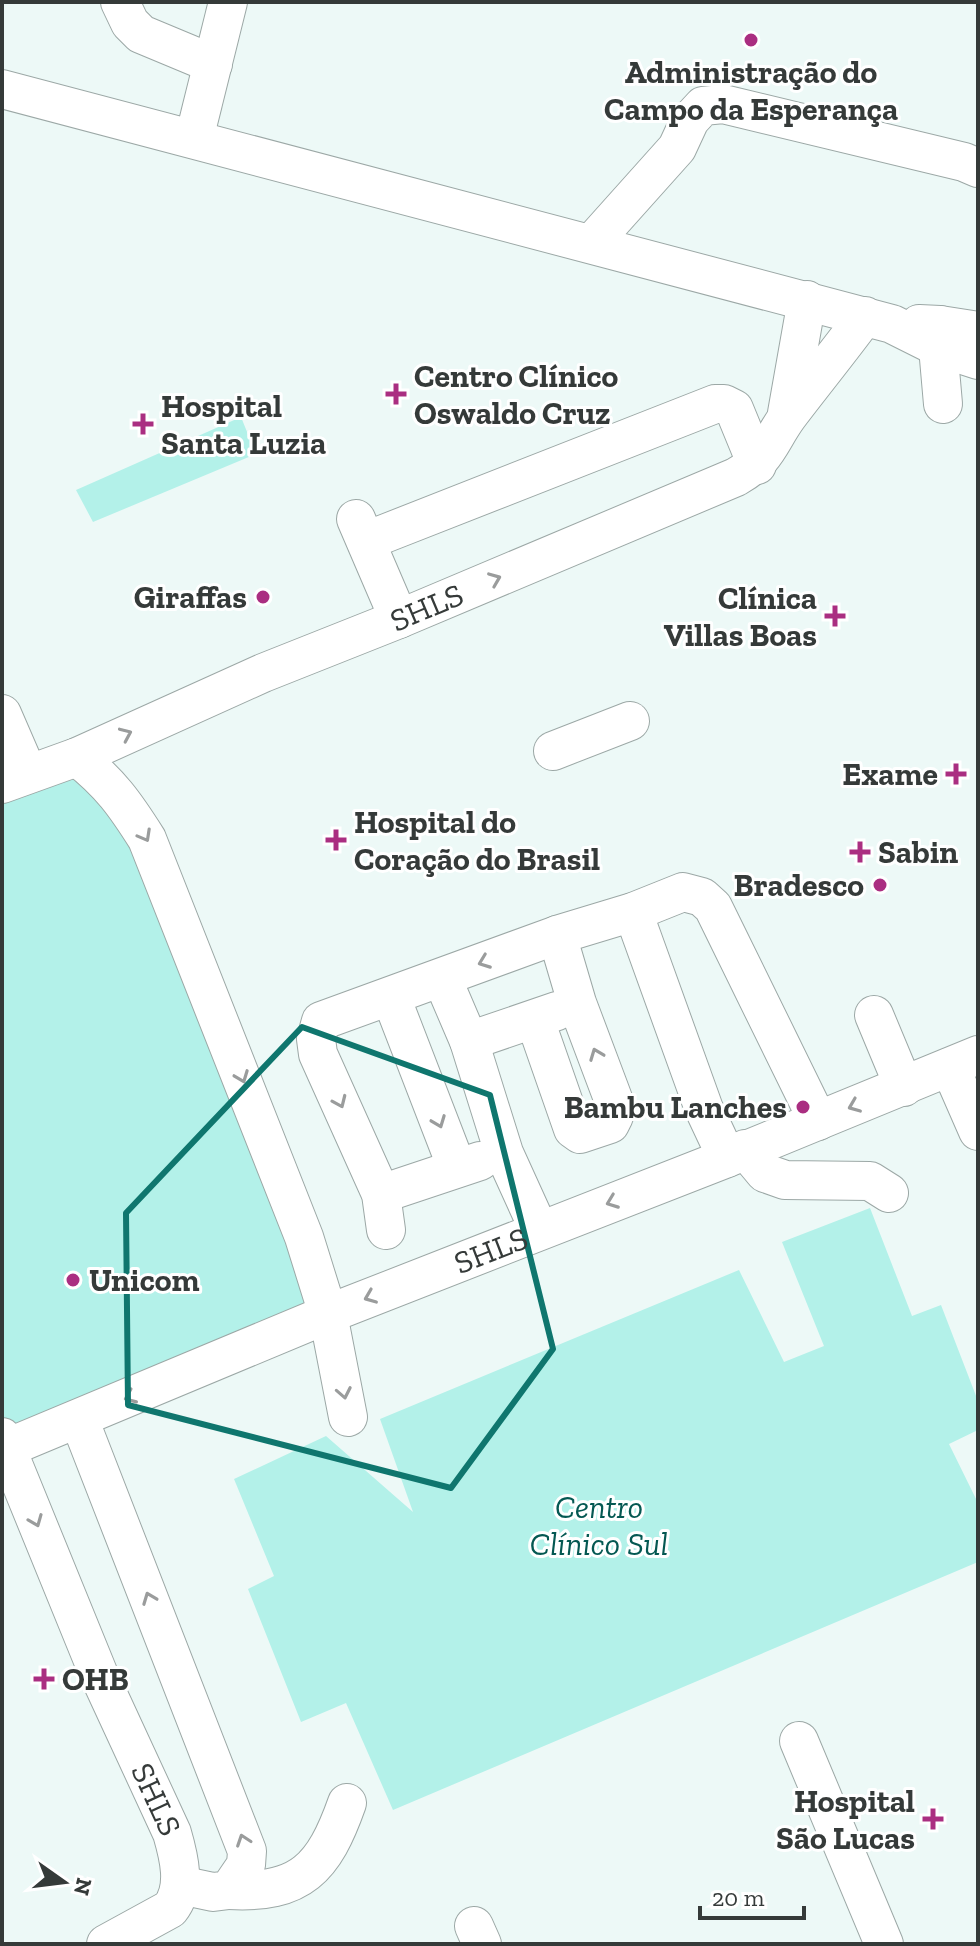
<svg xmlns="http://www.w3.org/2000/svg" width="980" height="1946" font-family="'Zilla Slab',serif">
<style>
.green{fill:#b3f1e9}
.lines{fill:none;stroke-linecap:round;stroke-linejoin:round}
.minor-casing{stroke:#9ca8a6;stroke-width:40}
.minor{stroke:#fff;stroke-width:38}
.oneway{stroke:#9a9c9c}
.marked{fill:none;stroke:#0f766e;stroke-width:6;stroke-linejoin:round}
.poi-dot{fill:#aa2e81;stroke:#fff;stroke-width:3}
.labels{text-anchor:middle;stroke-width:6;stroke-linejoin:round;paint-order:stroke}
.poi-label{font-size:32px;font-weight:bold;fill:#353a39;stroke:#fff;text-anchor:start}
.street-label{font-size:32px;fill:#353a39;stroke:#fff}
.park-label{font-size:32px;font-style:italic;fill:#045852;stroke:#fff}
</style>
<rect width="100%" height="100%" fill="#edf9f7"/>
<path class="green" d="M241,417l15,37 -163,68 -17,-32z
M77,757l54,52 197,505 -326,123v-651z
M870,1208l42,108 29,-11 37,96v29l-29,14 29,59v59l-585,248 -47,-107 -45,19 -53,-133 26,-13 -40,-97 92,-43 87,76 -33,-93 359,-149 45,92 40,-16 -42,-104z"/>
<g class="lines">
<defs>
<g id="minor">
<path d="M120,2l10,21 11,11 72,30"/>
<path d="M2,89l890,235 46,23 40,13"/>
<path d="M194,139l34,-137"/>
<path d="M592,243l85,-95 13,-28 13,-14 20,-2 241,58 14,6"/>
<path d="M919,324l21,1 38,6"/>
<path d="M940,325l-2,22 5,57"/>
<path d="M787,413l20,-113"/>
<path d="M356,519l43,100"/>
<path d="M366,541l349,-137h9l10,5 23,56"/>
<path d="M2,714l26,60"/>
<path d="M553,751l77,-30"/>
<path d="M77,757c33,26 48,47 70,82l157,398 24,77 20,103"/>
<path id="s1" d="M2,784l75,-27 186,-84 136,-54 337,-142c33,-19 32,-33 52,-61 25,-33 52,-66 77,-100"/>
<path d="M633,912l71,197 23,49"/>
<path d="M442,978l27,63 35,112 35,77"/>
<path d="M391,997l66,171"/>
<path d="M874,1015l30,72"/>
<path d="M535,1020l38,109 7,5 30,-10 4,-8 1,-12 -38,-101 -20,-68"/>
<path d="M469,1041l88,-30"/>
<path d="M950,1067l28,64"/>
<path d="M745,1149l20,24 20,7 85,1 19,12"/>
<path d="M381,1194l99,-33"/>
<path d="M386,1230l-5,-36 -63,-140 -2,-15 5,-18 236,-86 76,-23 50,-20 19,5 11,10 105,214"/>
<path d="M79,1419l168,432 -1,14 -17,25 -16,2 -33,-7"/>
<path id="s2" d="M2,1437l97,238 73,158c7,24 15,55 -2,76l-64,35"/>
<path id="s3" d="M2,1450l326,-136 399,-156 251,-103"/>
<path d="M799,1741l85,203"/>
<path d="M229,1890c72,4 95,-22 118,-87"/>
<path d="M474,1926l8,18"/>
</g>
</defs>
<use href="#minor" class="minor-casing"/>
<use href="#minor" class="minor"/>
</g>
<defs><path id="oneway-chevron" d="M-2-3.5L2.5 0L-2 3.5" fill="none" stroke-width="1.6" stroke-linecap="round" stroke-linejoin="round" transform="scale(2)"/></defs>
<g class="oneway">
<use href="#oneway-chevron" transform="translate(495 579) rotate(-22)"/>
<use href="#oneway-chevron" transform="translate(126 734) rotate(-24)"/>
<use href="#oneway-chevron" transform="translate(145 836) rotate(61)"/>
<use href="#oneway-chevron" transform="translate(484 962) rotate(159)"/>
<use href="#oneway-chevron" transform="translate(596 1054) rotate(-111)"/>
<use href="#oneway-chevron" transform="translate(242 1077) rotate(69)"/>
<use href="#oneway-chevron" transform="translate(340 1102) rotate(66)"/>
<use href="#oneway-chevron" transform="translate(854 1106) rotate(158)"/>
<use href="#oneway-chevron" transform="translate(439 1122) rotate(69)"/>
<use href="#oneway-chevron" transform="translate(612 1202) rotate(159)"/>
<use href="#oneway-chevron" transform="translate(370 1297) rotate(158)"/>
<use href="#oneway-chevron" transform="translate(344 1393) rotate(79)"/>
<use href="#oneway-chevron" transform="translate(130 1397) rotate(157)"/>
<use href="#oneway-chevron" transform="translate(36 1521) rotate(68)"/>
<use href="#oneway-chevron" transform="translate(149 1598) rotate(-111)"/>
<use href="#oneway-chevron" transform="translate(243 1840) rotate(-109)"/>
</g>
<path class="marked" d="M302,1027l188,68 63,254 -102,139 -323,-83 -2,-192z"/>
<g class="poi-dot">
<circle cx="751" cy="40" r="8"/>
<path d="M392 382h8v8h8v8h-8v8h-8v-8h-8v-8h8z"/>
<path d="M139 412h8v8h8v8h-8v8h-8v-8h-8v-8h8z"/>
<circle cx="263" cy="597" r="8"/>
<path d="M831 604h8v8h8v8h-8v8h-8v-8h-8v-8h8z"/>
<path d="M952 762h8v8h8v8h-8v8h-8v-8h-8v-8h8z"/>
<path d="M332 828h8v8h8v8h-8v8h-8v-8h-8v-8h8z"/>
<path d="M856 840h8v8h8v8h-8v8h-8v-8h-8v-8h8z"/>
<circle cx="880" cy="885" r="8"/>
<circle cx="803" cy="1107" r="8"/>
<circle cx="73" cy="1280" r="8"/>
<path d="M40 1667h8v8h8v8h-8v8h-8v-8h-8v-8h8z"/>
<path d="M929 1807h8v8h8v8h-8v8h-8v-8h-8v-8h8z"/>
</g>
<g class="labels">
<g class="poi-label">
<text x="751" y="83" text-anchor="middle">Administração do<tspan x="751" dy="37">Campo da Esperança</tspan></text>
<text x="414" y="387">Centro Clínico<tspan x="414" dy="37">Oswaldo Cruz</tspan></text>
<text x="161" y="417">Hospital<tspan x="161" dy="37">Santa Luzia</tspan></text>
<text x="247" y="608" text-anchor="end">Giraffas</text>
<text x="817" y="609" text-anchor="end">Clínica<tspan x="817" dy="37">Villas Boas</tspan></text>
<text x="938" y="785" text-anchor="end">Exame</text>
<text x="354" y="833">Hospital do<tspan x="354" dy="37">Coração do Brasil</tspan></text>
<text x="878" y="863">Sabin</text>
<text x="864" y="896" text-anchor="end">Bradesco</text>
<text x="787" y="1118" text-anchor="end">Bambu Lanches</text>
<text x="89" y="1291">Unicom</text>
<text x="62" y="1690">OHB</text>
<text x="915" y="1812" text-anchor="end">Hospital<tspan x="915" dy="37">São Lucas</tspan></text>
</g>
<g class="street-label">
<text dy="11" stroke="none"><textPath href="#s1" startOffset="460">SHLS</textPath></text>
<text dy="11" stroke="none"><textPath href="#s3" startOffset="528">SHLS</textPath></text>
<text dy="11" stroke="none"><textPath href="#s2" startOffset="394">SHLS</textPath></text>
</g>
<g class="park-label">
<text x="599" y="1518">Centro<tspan x="599" dy="37">Clínico Sul</tspan></text>
</g>
</g>
<rect width="980" height="1946" fill="none" stroke="#353a39" stroke-width="8"/>
<g transform="translate(64 1882) rotate(104)" stroke="#ffffff" stroke-width="6" paint-order="stroke">
<path d="M0-6L14 30L0 20L-14 30Z" fill="#353a39"/>
<text y="-12" font-size="22" font-weight="bold" text-anchor="middle" fill="#353a39">N</text>
</g>
<path d="M700 1906v12h104v-12" fill="none" stroke="#353a39" stroke-width="4"/>
<text x="712" y="1906" font-size="24" fill="#353a39" stroke="#ffffff" stroke-width="6" paint-order="stroke">20 m</text>
</svg>
